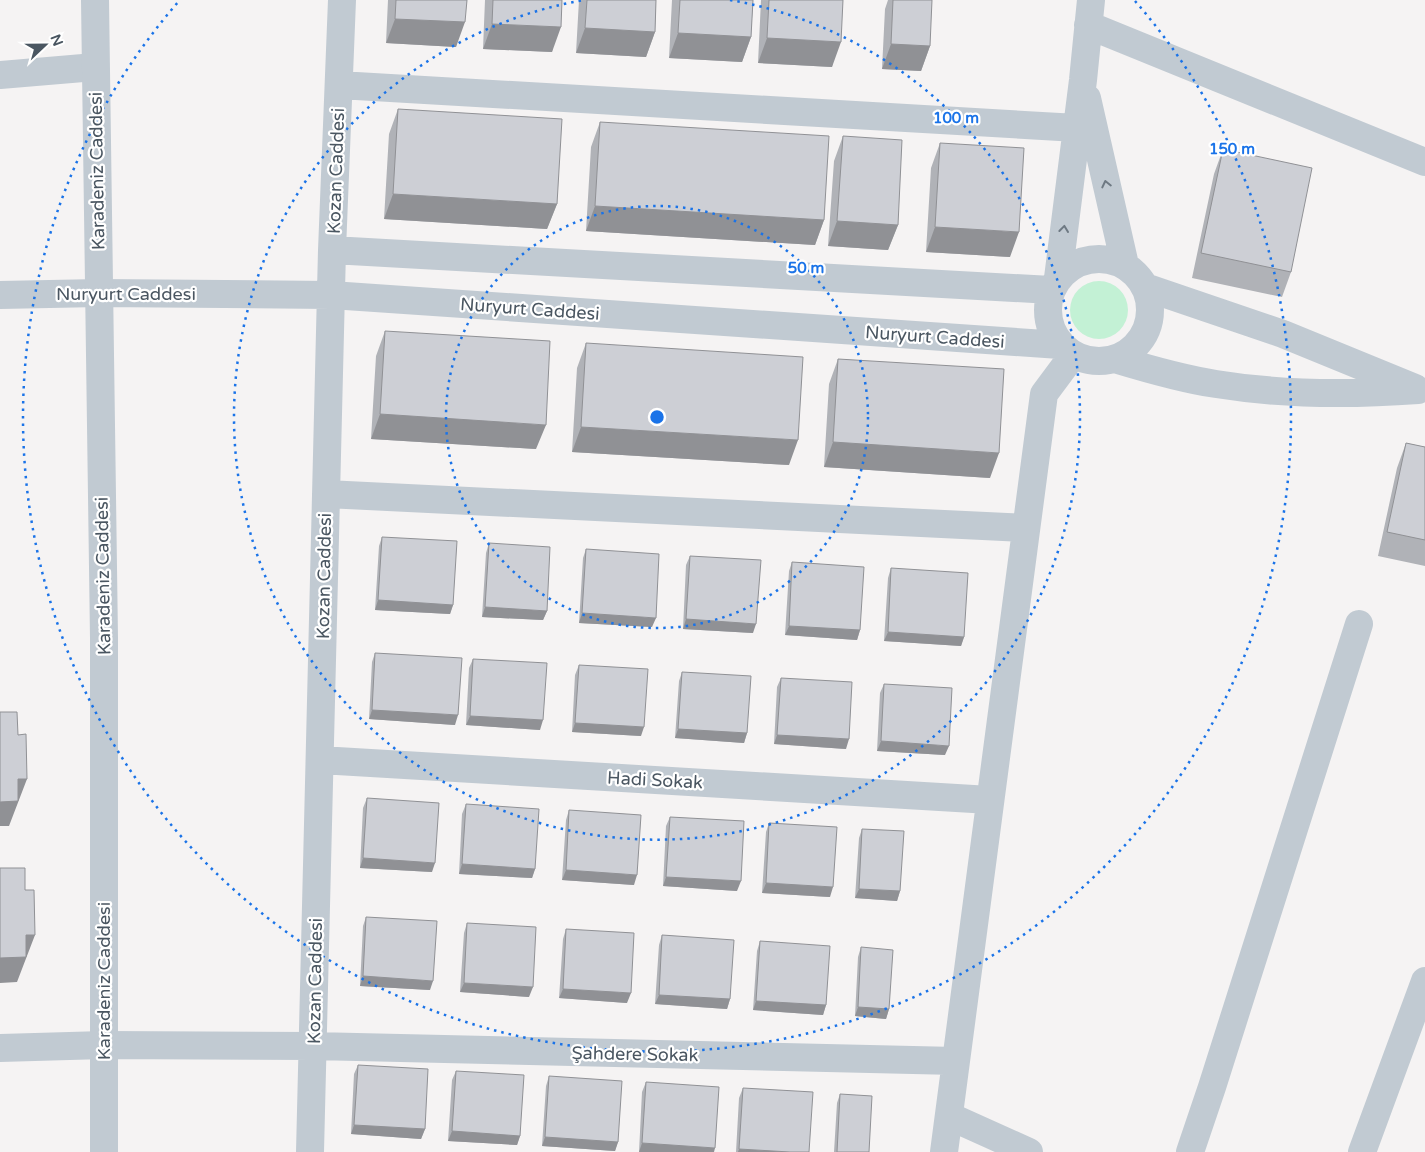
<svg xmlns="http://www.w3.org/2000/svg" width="1425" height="1152" font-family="'Varela Round',sans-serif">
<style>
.green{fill:#c3f1d5}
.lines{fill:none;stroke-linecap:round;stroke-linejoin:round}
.minor{stroke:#c1cad2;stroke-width:28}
.tertiary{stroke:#c1cad2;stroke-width:28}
.wall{fill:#b0b2b7}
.shaded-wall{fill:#909195}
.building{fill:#cdcfd5;stroke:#909195}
.oneway{stroke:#6e7983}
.ring{fill:none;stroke:#1a73e8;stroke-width:2.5;stroke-dasharray:2.5 5}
.labels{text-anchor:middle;stroke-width:4.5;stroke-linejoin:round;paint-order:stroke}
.street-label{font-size:18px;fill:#4a5661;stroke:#fff}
.centre{fill:#1a73e8;stroke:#fff;stroke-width:2.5}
.ring-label{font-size:15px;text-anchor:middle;font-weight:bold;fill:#1a73e8;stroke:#fff;stroke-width:4.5;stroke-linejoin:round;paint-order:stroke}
</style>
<rect width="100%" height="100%" fill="#f5f3f3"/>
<path class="green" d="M1070 310a29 29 0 1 1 58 0a29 29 0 1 1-58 0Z"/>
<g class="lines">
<path class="minor" d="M1088,25l337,137
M0,75l95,-8
M339,85l738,43
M1087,98l38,167
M332,250l719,40
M1048 310a51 51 0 1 1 102 0a51 51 0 1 1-102 0Z
M1058,278l25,-198 8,-80
M1145,287l138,47 132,54
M0,295l99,-2 232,2 729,50
M1115,359c33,10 67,20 101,25 67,11 134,11 202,6
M326,494l700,34
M320,760l670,40
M0,1048l104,-3 209,1 643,15
M949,1116l80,36
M310,1152l22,-902 10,-250
M944,1152l100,-758 29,-39
M1190,1152l22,-65 147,-463
M1362,1152l63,-171"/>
<path class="tertiary" d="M95,0l9,638v514"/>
</g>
<path class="wall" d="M388,0h79l-11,47 -70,-4z
M485,0h77l-10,52 -69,-3z
M579,0h77l-1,32 -9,25 -70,-4z
M672,0h81l-2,37 -9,25 -73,-4z
M761,0h82l-11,67 -74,-4z
M888,0h5l37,46 -9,25 -39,-2 3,-60z
M398,109l159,95 -10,25 -163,-10 5,-85z
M600,122l224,98 -9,25 -229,-14 5,-84z
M843,136l55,89 -10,25 -60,-4 6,-85z
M940,143l70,114 -84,-5 5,-84z
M1223,149l68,123 -9,25 -90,-19 22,-104z
M385,331l151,118 -165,-10 5,-83z
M586,343l203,122 -217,-13 5,-84z
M838,359l152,119 -166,-11 5,-83z
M1406,443l19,4v119l-47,-10 19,-88z
M382,537l71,68 -3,9 -75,-4 4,-64z
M489,543l58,68 -4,9 -61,-3 4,-64z
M586,549l66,78 -73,-4 4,-65z
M690,556l63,77 -70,-4 3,-64z
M792,562l68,68 -3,10 -72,-5 4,-64z
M891,568l73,69 -3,9 -77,-5 4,-63z
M375,653l80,72 -86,-6 3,-57z
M473,659l67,71 -74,-5 3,-57z
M579,665l62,71 -69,-4 3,-57z
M682,672l65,61 -3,10 -69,-5 4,-57z
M781,678l65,71 -72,-5 3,-57z
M884,684l61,71 -68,-4 3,-58z
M367,798l65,74 -72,-4 3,-60z
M466,804l69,65 -3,9 -73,-4 3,-60z
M569,810l65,75 -72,-5 4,-60z
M670,817l67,74 -74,-5 3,-60z
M769,823l61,74 -68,-4 4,-61z
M862,829l38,62 -3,10 -42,-3 4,-60z
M366,917l64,73 -70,-4 3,-60z
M467,923l62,74 -69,-5 4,-59z
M566,929l61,74 -68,-5 4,-59z
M662,935l68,64 -3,10 -72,-5 4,-59z
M760,941l66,64 -3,10 -70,-5 4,-59z
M861,947l28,62 -3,10 -31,-3 3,-59z
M358,1065l67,64 -4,10 -70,-5 3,-60z
M456,1071l64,65 -3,9 -69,-4 4,-61z
M549,1076l69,66 -3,9 -73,-5 4,-60z
M646,1082l68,70h-75l3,-60z
M743,1088l66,64h-73l3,-54z
M840,1094l29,58h-35l3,-49z"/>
<path class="shaded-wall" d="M395,19l70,3 -9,25 -70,-4z
M492,24l69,3 -9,25 -69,-3z
M585,28l70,4 -9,25 -70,-4z
M678,33l73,4 -9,25 -73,-4z
M767,38l74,4 -9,25 -74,-4z
M891,44l39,2 -9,25 -39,-2z
M393,194l164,10 -10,25 -163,-10z
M595,206l229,14 -9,25 -229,-14z
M837,221l61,4 -10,25 -60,-4z
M935,227l84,5 -9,25 -84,-5z
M380,414l166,11 -10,24 -165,-10z
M581,427l217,13 -9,25 -217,-13z
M833,442l166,11 -9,25 -166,-11z
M378,600l75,5 -3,9 -75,-4z
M485,607l62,4 -4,9 -61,-3z
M582,613l74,5 -4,9 -73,-4z
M686,619l70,5 -3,9 -70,-4z
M789,626l71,4 -3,10 -72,-5z
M888,632l76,5 -3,9 -77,-5z
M372,710l86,5 -3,10 -86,-6z
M470,716l73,4 -3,10 -74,-5z
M575,723l69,4 -3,9 -69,-4z
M678,729l69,4 -3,10 -69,-5z
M777,735l72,4 -3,10 -72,-5z
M881,741l68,5 -4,9 -68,-4z
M18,779h9l-18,47h-9v-24z
M363,858l72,5 -3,9 -72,-4z
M462,864l73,5 -3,9 -73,-4z
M566,870l71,5 -3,10 -72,-5z
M666,877l75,4 -4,10 -74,-5z
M766,883l67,4 -3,10 -68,-4z
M859,889l41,2 -3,10 -42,-3z
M26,935h9l-18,47 -17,1v-25z
M363,976l70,5 -3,9 -70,-4z
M464,983l69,4 -4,10 -69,-5z
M563,989l68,4 -4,10 -68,-5z
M659,995l71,4 -3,10 -72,-5z
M756,1001l70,4 -3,10 -70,-5z
M858,1007l31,2 -3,10 -31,-3z
M354,1125l71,4 -4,10 -70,-5z
M452,1131l68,5 -3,9 -69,-4z
M545,1137l73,5 -3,9 -73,-5z
M642,1143l73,5 -1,4h-75z
M739,1149l51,3h-52z"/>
<path class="building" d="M396,0h71l-2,22 -70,-3z
M493,0h69l-1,27 -69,-3z
M587,0h69l-1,32 -70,-4z
M680,0h73l-2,37 -73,-4z
M769,0h74l-2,42 -74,-4z
M893,0h39l-2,46 -39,-2z
M398,109l164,10 -5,85 -164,-10z
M600,122l229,14 -5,84 -229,-14z
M843,136l59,4 -4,85 -61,-4z
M940,143l84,5 -5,84 -84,-5z
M1223,149l89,19 -21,104 -90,-19z
M385,331l165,10 -4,84 -166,-11z
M586,343l217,14 -5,83 -217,-13z
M838,359l166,10 -5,84 -166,-11z
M1406,443l19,4v93l-38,-8z
M382,537l75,4 -4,64 -75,-5z
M489,543l61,4 -3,64 -62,-4z
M586,549l73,5 -3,64 -74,-5z
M690,556l71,4 -5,64 -70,-5z
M792,562l72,5 -4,63 -71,-4z
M891,568l77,5 -4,64 -76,-5z
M375,653l87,5 -4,57 -86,-5z
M473,659l74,4 -4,57 -73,-4z
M579,665l69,4 -4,58 -69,-4z
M682,672l69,4 -4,57 -69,-4z
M781,678l71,4 -3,57 -72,-4z
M884,684l68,4 -3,58 -68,-5z
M0,712h17l1,23 8,-1 1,45h-9v22l-18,1z
M367,798l72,5 -4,60 -72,-5z
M466,804l73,5 -4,60 -73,-5z
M569,810l72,5 -4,60 -71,-5z
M670,817l74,4 -3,60 -75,-4z
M769,823l68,4 -4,60 -67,-4z
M862,829l42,2 -4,60 -41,-2z
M0,868h25v22h9l1,45h-9v22l-26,1z
M366,917l71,4 -4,60 -70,-5z
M467,923l69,4 -3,60 -69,-4z
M566,929l68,4 -3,60 -68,-4z
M662,935l72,5 -4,59 -71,-4z
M760,941l70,5 -4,59 -70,-4z
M861,947l32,3 -4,59 -31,-2z
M358,1065l70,4 -3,60 -71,-4z
M456,1071l68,4 -4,61 -68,-5z
M549,1076l73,5 -4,61 -73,-5z
M646,1082l73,5 -4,61 -73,-5z
M743,1088l70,4 -4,60h-19l-51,-3z
M840,1094l32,2 -3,56h-32z"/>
<defs><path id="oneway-chevron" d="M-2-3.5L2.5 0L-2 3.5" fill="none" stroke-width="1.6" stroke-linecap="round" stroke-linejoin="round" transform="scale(1.25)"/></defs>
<g class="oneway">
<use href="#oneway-chevron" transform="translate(1106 184) rotate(-103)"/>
<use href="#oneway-chevron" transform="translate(1064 229) rotate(-83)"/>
</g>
<g class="ring">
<circle cx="657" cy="417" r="211"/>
<path d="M730 0A423 423 0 1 1 584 0"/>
<path d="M1135 1A634 634 0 1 1 179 1"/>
</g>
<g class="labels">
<g class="street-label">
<text transform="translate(97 171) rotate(-91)" y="6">Karadeniz Caddesi</text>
<text transform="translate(336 171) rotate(-88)" y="6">Kozan Caddesi</text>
<text x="126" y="300">Nuryurt Caddesi</text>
<text transform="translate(530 309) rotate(4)" y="6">Nuryurt Caddesi</text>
<text transform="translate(935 337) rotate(4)" y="6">Nuryurt Caddesi</text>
<text transform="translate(103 576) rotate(-91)" y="6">Karadeniz Caddesi</text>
<text transform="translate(324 576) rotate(-89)" y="6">Kozan Caddesi</text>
<text transform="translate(655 780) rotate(3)" y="6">Hadi Sokak</text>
<text transform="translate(104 981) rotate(-90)" y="6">Karadeniz Caddesi</text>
<text transform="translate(315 981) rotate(-89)" y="6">Kozan Caddesi</text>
<text transform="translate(635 1054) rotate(1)" y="6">Şahdere Sokak</text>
</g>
</g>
<circle cx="657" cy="417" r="8" class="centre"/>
<g class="ring-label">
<text x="956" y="123">100 m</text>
<text x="1232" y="154">150 m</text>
<text x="806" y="273">50 m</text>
</g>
<g transform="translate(45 45) rotate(68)" stroke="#ffffff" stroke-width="4" paint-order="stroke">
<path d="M0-4L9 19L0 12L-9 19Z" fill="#4a5661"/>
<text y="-8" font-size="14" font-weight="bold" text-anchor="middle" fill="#4a5661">N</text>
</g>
</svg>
